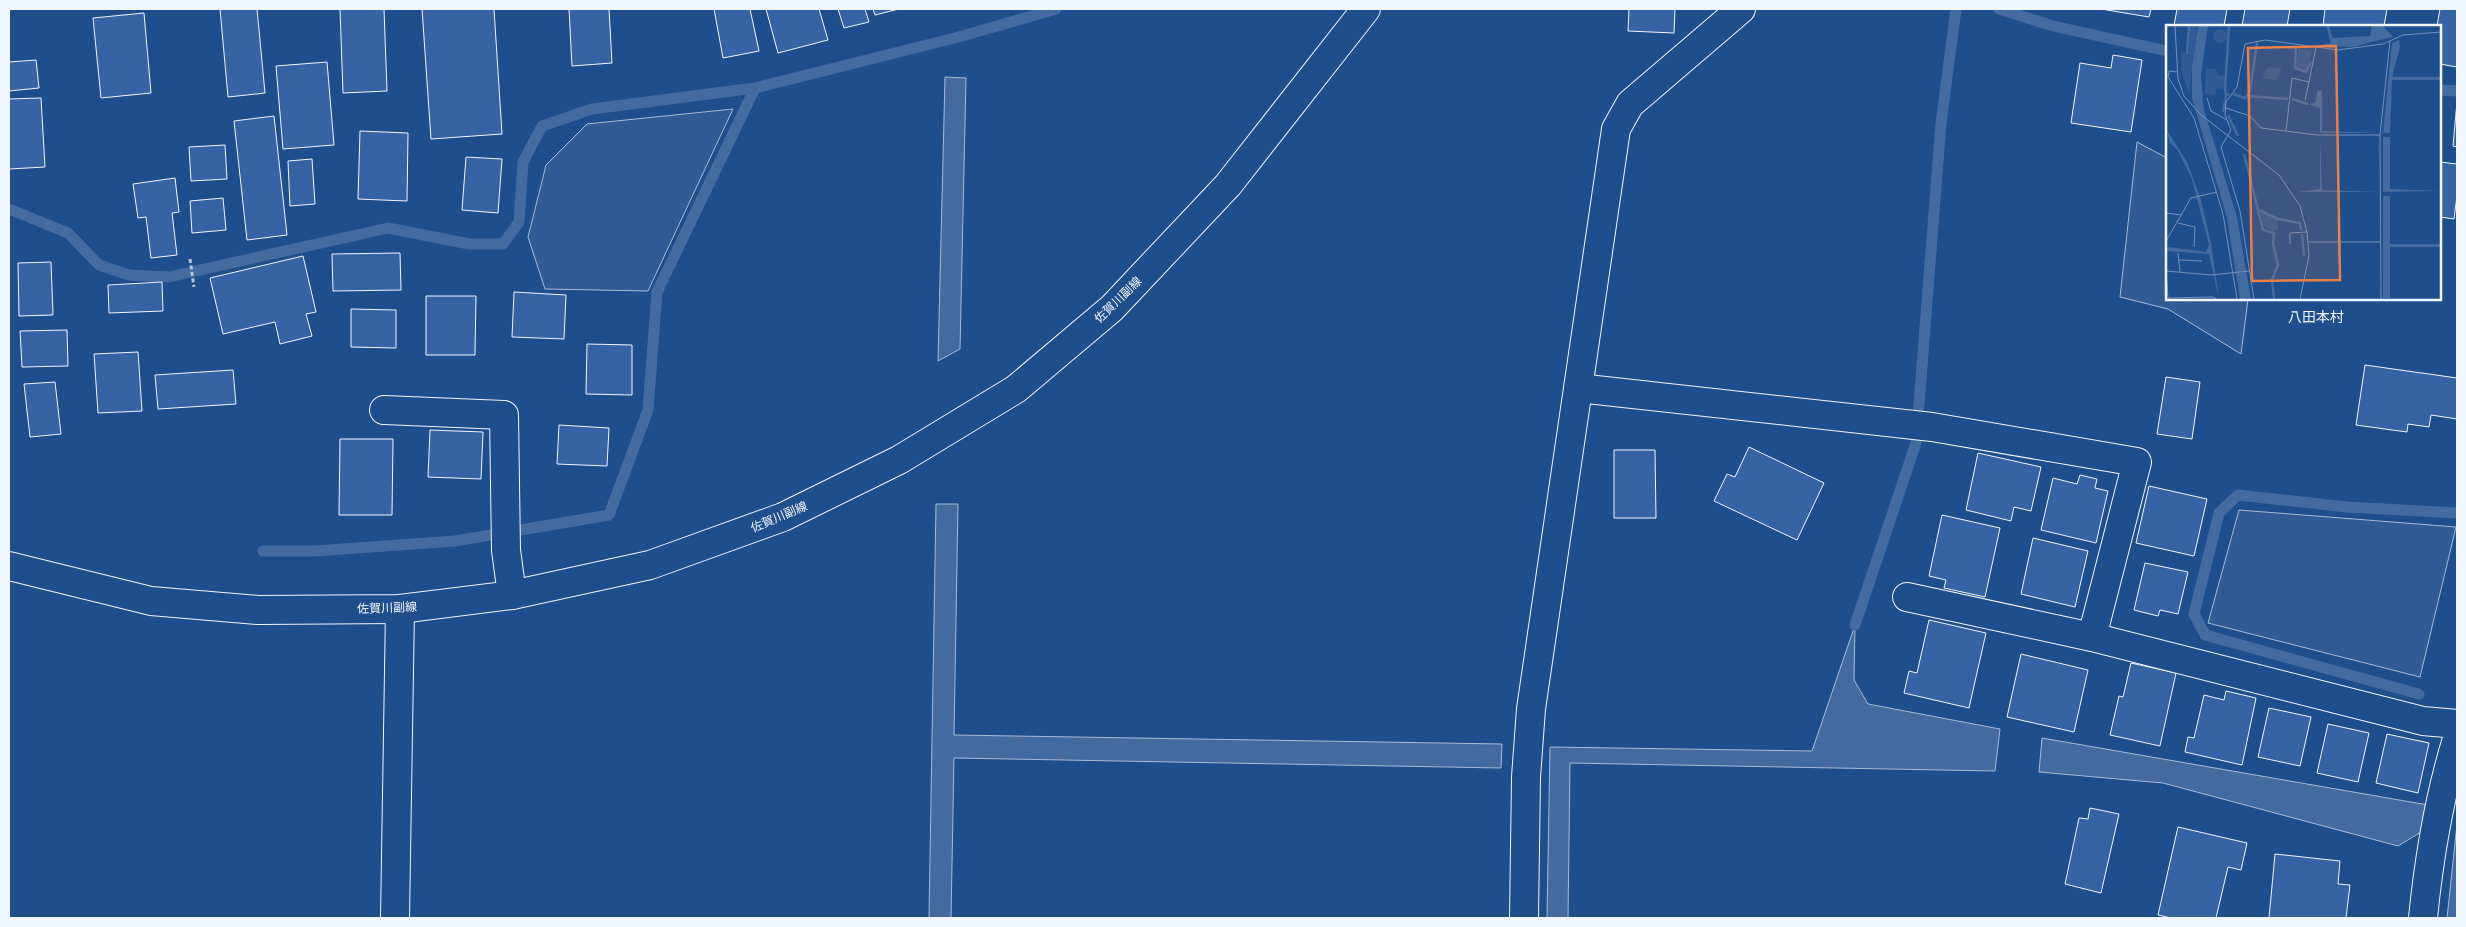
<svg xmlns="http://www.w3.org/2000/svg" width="2466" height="927" font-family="Montserrat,'Noto Sans JP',sans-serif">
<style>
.built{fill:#305b95;stroke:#a8bbd7}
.water{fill:#446ba0;stroke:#a8bbd7}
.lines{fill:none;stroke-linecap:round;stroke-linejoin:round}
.stream{stroke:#446ba0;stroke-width:11}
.building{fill:#3563a3;stroke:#f2f6ff}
.minor-casing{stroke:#f2f6ff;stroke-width:30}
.primary-casing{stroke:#f2f6ff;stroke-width:30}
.path{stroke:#b3c4dc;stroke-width:3;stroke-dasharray:4 2.5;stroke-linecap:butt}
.minor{stroke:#1f4e8c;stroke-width:28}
.primary{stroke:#1f4e8c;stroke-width:28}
.labels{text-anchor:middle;stroke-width:4;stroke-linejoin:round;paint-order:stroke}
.street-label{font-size:12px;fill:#f2f6ff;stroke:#1f4e8c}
.neighbourhood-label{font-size:14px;fill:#f2f6ff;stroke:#1f4e8c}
.inset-river{fill:none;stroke:#446ba0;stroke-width:2.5}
.inset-road{fill:none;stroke:#7391ba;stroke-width:1}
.view{fill:#ea8049;fill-opacity:0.15;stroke:#ea8049;stroke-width:2.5}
.inset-edge{fill:none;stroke:#f2f6ff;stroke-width:2.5}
</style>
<rect width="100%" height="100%" fill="#1f4e8c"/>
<path class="built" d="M733,109l-85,182 -103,-2 -17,-52 18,-72 41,-41z
M2137,142l30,16v141h81l-7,55 -73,-45 -48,-12z
M2239,510l217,17 -36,150 -212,-54z"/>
<path class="water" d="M945,77l21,1 -6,271 -22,12z
M936,504h22l-4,231 548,9 -1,24 -547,-10 -3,160h-22z
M1855,625l-1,55 14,24 132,25 -5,42 -425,-8 -2,155h-21l3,-171 262,4z
M2042,738l386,67 -7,27 -23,14 -235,-63 -124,-11z
M2457,824v94h-10z"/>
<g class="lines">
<path class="stream" d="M1999,9l54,17 114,25
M2440,90l17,1
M9,209l59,24 31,32 30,10 40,2 219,-49 81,16h34l16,-22 4,-60 19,-36 50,-17 163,-21 200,-50 101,-29
M263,551h52l140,-10 154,-26 39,-105 9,-118 98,-204
M1855,625l61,-182 25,-320 15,-114
M2419,694l-214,-59 -11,-21 25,-101 19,-18 109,12 110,6"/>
</g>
<path class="building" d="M220,9h37l8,84 -37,4z
M340,9h44l3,82 -44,2z
M422,9h72l8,125 -71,5z
M569,9h40l3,54 -40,3z
M714,9h36l9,42 -36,7z
M766,9h53l9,31 -50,13z
M838,9h27l4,13 -25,6z
M873,9h26l-24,6z
M1629,9h46l-1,24 -46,-2z
M2101,9h50l-2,8z
M2177,9h50l-3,17h-50z
M2245,9h45l-3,17h-45z
M2325,9h62l-3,17h-61z
M2440,9h17v58l-17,-3v-38h-3z
M144,13l7,80 -50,5 -8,-80z
M2113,55l29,5 -11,72 -60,-9 9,-60 31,5z
M36,60l3,28 -30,3v-29z
M327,62l7,83 -51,4 -7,-83z
M41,98l4,69 -36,2v-70z
M2457,102v45l-4,-1z
M274,116l13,119 -40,5 -13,-119z
M360,131l48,2 -1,68 -49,-2z
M225,145l2,34 -36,2 -2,-34z
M466,157l36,2 -4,54 -36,-3z
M312,159l3,45 -25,2 -2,-45z
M2440,162l17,2v32l-3,23 -14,-2z
M175,178l4,34 -7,1 5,42 -26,3 -5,-41 -8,1 -5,-34z
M223,198l3,32 -34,3 -2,-32z
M400,253l1,37 -68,1 -1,-37z
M303,256l13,56 -10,2 6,22 -32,8 -5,-22 -52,12 -13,-56z
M51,262l2,53 -34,1 -1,-53z
M162,282l1,29 -54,2 -1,-28z
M514,292l52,3 -2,44 -52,-2z
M426,296h50l-1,59h-49z
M351,309l45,1v38l-45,-1z
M67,330l1,36 -46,1 -2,-36z
M587,344l45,1v50l-46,-1z
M138,352l4,59 -44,2 -4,-59z
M2365,365l92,13v41l-26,-4 -2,12 -21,-3 -1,8 -51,-7z
M233,370l3,34 -78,5 -3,-34z
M2166,377l34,5 -8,57 -35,-5z
M55,382l6,52 -31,3 -6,-53z
M559,425l50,3 -2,38 -50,-2z
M430,430l53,2 -2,47 -53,-2z
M340,439h53l-1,76h-53z
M1749,447l75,36 -27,57 -83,-39 13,-27 8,3z
M1614,450h41l1,68h-42z
M1978,453l63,14 -10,44 -17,-4 -3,14 -45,-11z
M2080,475l17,4 -2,9 13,3 -12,52 -55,-13 12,-52 24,6z
M2149,486l58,13 -13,57 -58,-13z
M1942,515l58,13 -15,69 -41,-9 2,-8 -17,-4z
M2033,538l55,13 -13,56 -54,-13z
M2145,563l43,9 -10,42 -18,-4 -2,6 -24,-6z
M1929,620l57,13 -17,75 -65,-15 5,-22 8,2z
M2021,654l67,16 -14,62 -67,-15z
M2131,663l45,10 -16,73 -50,-11 9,-39 4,1z
M2226,691l30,7 -14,67 -57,-13 3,-15 6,1 10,-43 20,5z
M2269,708l42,9 -11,49 -42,-9z
M2328,724l41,9 -11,49 -41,-9z
M2387,734l42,9 -11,50 -42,-10z
M2090,808l29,6 -18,79 -36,-9 14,-66 9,1z
M2178,827l69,16 -6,27 -13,-3 -12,51h-45l-13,-3z
M2275,854l65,7 -2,23 12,1 -4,33h-77z"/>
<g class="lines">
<defs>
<path id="minor" d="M1578,388l354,39 205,35 -45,175 331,84 34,3
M384,410l120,5 2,135 6,45
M1907,597l185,40
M395,918l5,-309
M1524,918l2,-141 5,-68 85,-580 14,-25 111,-95
M2423,918c6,-60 16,-121 34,-179"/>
<path id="primary" d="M9,566l142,35 107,9 142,-1 112,-14 138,-30 133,-48 116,-57 117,-71 96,-81 116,-123 138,-176"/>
</defs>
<use href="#minor" class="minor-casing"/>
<use href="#primary" class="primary-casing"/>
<path class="path" d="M190,259l4,28"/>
<use href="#minor" class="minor"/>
<use href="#primary" class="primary"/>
</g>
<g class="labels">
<g class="street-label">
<text transform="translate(1118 300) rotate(-44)" y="4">佐賀川副線</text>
<text transform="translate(779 517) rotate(-23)" y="4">佐賀川副線</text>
<text transform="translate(387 608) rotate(-2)" y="4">佐賀川副線</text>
</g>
<g class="neighbourhood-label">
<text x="2316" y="322">八田本村</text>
</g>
</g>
<g transform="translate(2166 25)">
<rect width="275" height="275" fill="#1f4e8c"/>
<path d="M24,1h7l-8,68 -8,-24 1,-18h7zM47 11a7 7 0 1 1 14 0a7 7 0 1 1-14 0ZM132,23l14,3 -5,20 -11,-3zM102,42l14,1 -6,12 -14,-2zM40,43l10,1 2,6 8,1 -3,13 -6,-1 -2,8 -10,-2zM95,187l17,7v10l-5,2 -10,-6z" fill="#305b95"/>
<path d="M32,1h10l-7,49 3,35 33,107 14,82h-11l-13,-81 -35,-120v-31zM160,1h3l4,12 37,-2 2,-10h11l10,11 -42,10 -32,-2 12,-2zM233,15l1,7 -8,30h49v3h-49l-2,53h-7l9,-90zM152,65l4,1v40l56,2h-58v-25l-12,-4 7,-1zM0,104l21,33 14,38 10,44 8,55 -10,-45 -43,-3 3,-4 37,5 3,-7 -17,-66 -15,-30 -7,-6zM217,112h7v52l51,2 -58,1zM154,113l2,52 56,2h-80l22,-3zM217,171h7v48h51v3h-51v51h-7z" fill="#446ba0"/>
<path class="inset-river" d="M130,21l-1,22 11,4 5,-10M21,29l2,-28M63,69l-3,2 -1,-7 4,-63M67,69l12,4 5,-7 7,-49M81,71l41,3M126,74l16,5M57,87l3,-16M62,90l10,21M78,129l19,76 11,3 -1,11 5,21 -6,15 2,19M93,185l19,9 22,4 1,7M136,209l2,22"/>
<path class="inset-road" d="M9,1l3,53 6,17 17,19 78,60 21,31 7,26 2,24 -9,43M11,47l-8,-1 -1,6 26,41 29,96 14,85M41,73l4,13 16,9M139,75l4,-18M60,83l24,8 11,12 56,7h63M120,106l6,-53 17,4 7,-35M0,188l16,2M12,198l17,4 -1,20M0,216l25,-43 26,-6M143,217h71M124,219v-11l17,-1M12,228l2,19M13,235l23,1M0,246l45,4 38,-4M0,246l2,28M2,273l45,-1 3,2M88,274l-14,-88 -19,-64 10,-17 -6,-15 1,-13 11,-15 8,-43 20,-4 73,10 45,-6 20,-9 38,-3M215,274l-1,-164 10,-94"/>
<path class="view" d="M170,21l4,234 -88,1 -4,-233z"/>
<rect width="275" height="275" class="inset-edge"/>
</g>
<rect width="2466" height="927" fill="none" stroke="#f2f6ff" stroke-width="20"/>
</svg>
